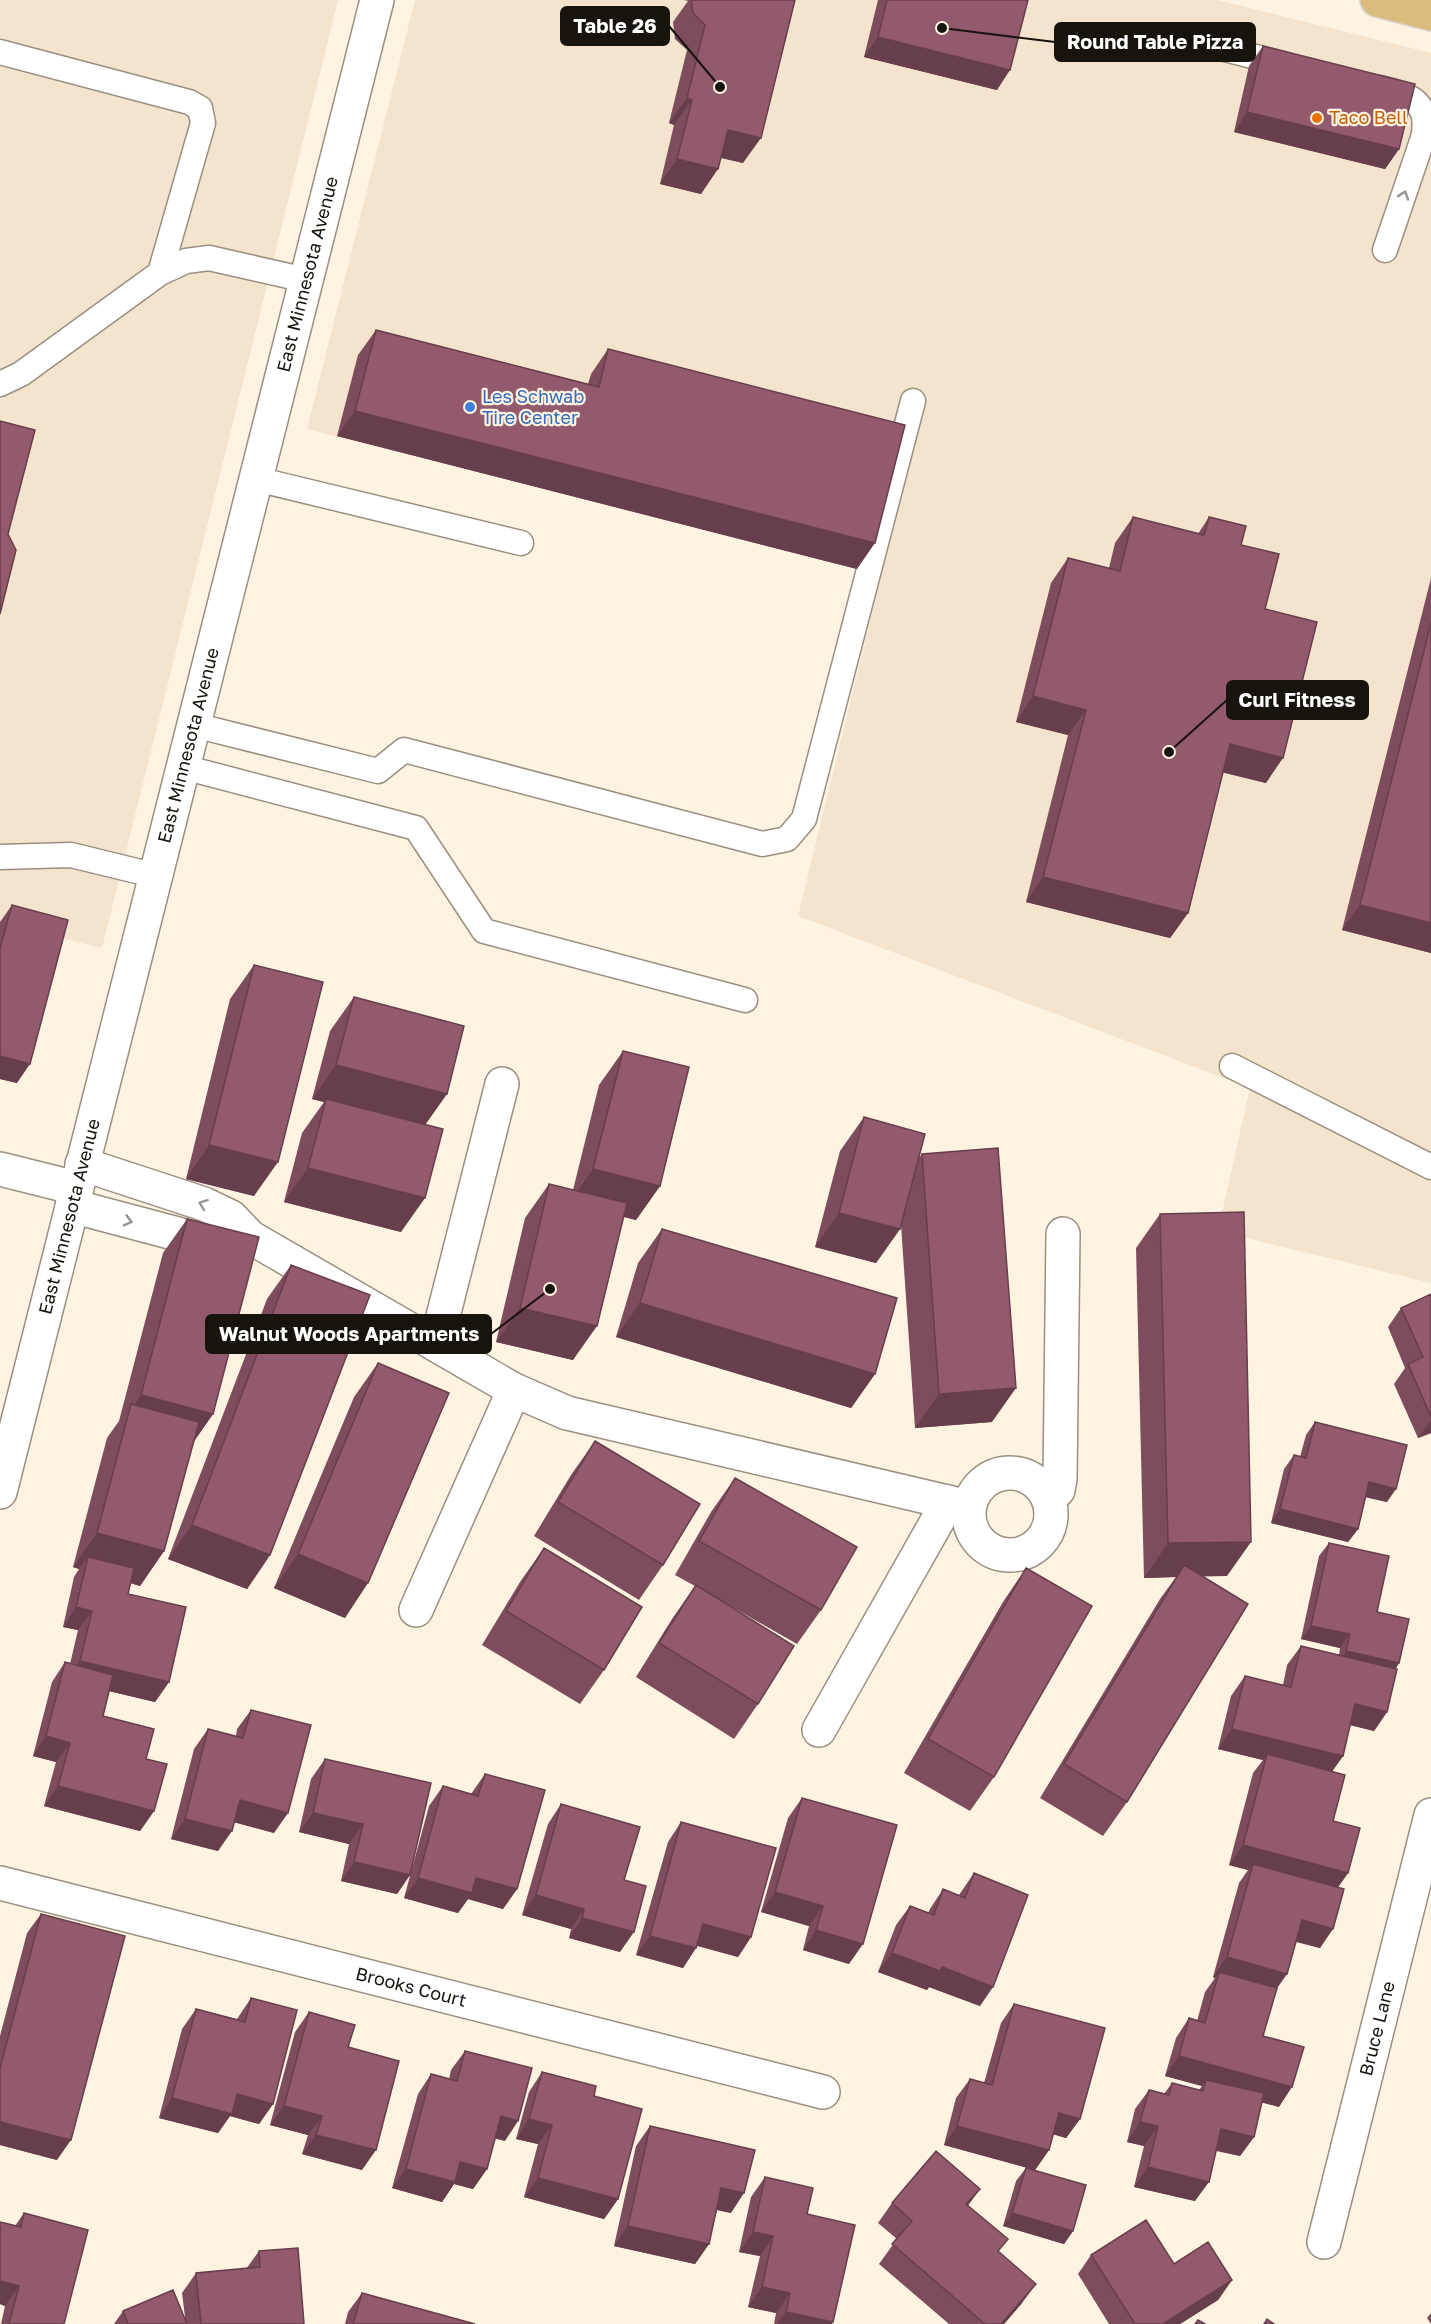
<svg xmlns="http://www.w3.org/2000/svg" width="1431" height="2324" font-family="'Golos Text',sans-serif">
<style>
.built{fill:#f4e4cd}
.lines{fill:none;stroke-linecap:round;stroke-linejoin:round}
.lane-casing{stroke:#9a8f80;stroke-width:27}
.street-casing{stroke:#9a8f80;stroke-width:36}
.primary-casing{stroke:#dad9d8;stroke-width:36}
.lane{stroke:#fff;stroke-width:24}
.street{stroke:#fff;stroke-width:33}
.primary{stroke:#dabc7f;stroke-width:33}
.wall{fill:#7e4d5d}
.shaded-wall{fill:#673e4c}
.building{fill:#93596c;stroke:#673e4c;stroke-width:1.5}
.oneway{stroke:#979592}
.food-dot{fill:#e8710a;stroke:#fef2e1;stroke-width:2}
.shop-dot{fill:#3f7fe0;stroke:#fef2e1;stroke-width:2}
.labels{text-anchor:middle;stroke-width:4.5;stroke-linejoin:round;paint-order:stroke}
.food-label{font-size:18px;fill:#c56008;stroke:#fef2e1;text-anchor:start}
.street-label{font-size:18px;fill:#17130d;stroke:#fef2e1}
.shop-label{font-size:18px;fill:#366cbe;stroke:#fef2e1;text-anchor:start}
.leader{fill:none;stroke:#17130d;stroke-width:2}
.callout-dot{fill:#17130d;stroke:#fef2e1;stroke-width:2}
.callout{fill:#17130d;stroke:#17130d;stroke-width:2}
.callout-label{font-size:20px;text-anchor:middle;font-weight:bold;fill:#fff}
</style>
<rect width="100%" height="100%" fill="#fef2e1"/>
<path class="built" d="M0,0h338l-236,948 -102,-25z
M415,0h803l213,53v1230l-213,-52 32,-143 -452,-172 84,-344 -575,-143z"/>
<g class="lines">
<defs>
<path id="lane" d="M1205,44l82,21
M0,52l189,50 11,6 3,15 -43,150
M1381,88c29,7 50,14 42,50l-38,112
M0,384l21,-10 139,-101 26,-12 23,-3 97,22
M256,479l265,64
M194,725l184,46 26,-21 358,94 25,-5 17,-20 109,-418
M183,767l233,61 68,103 261,69
M0,857l71,-2 86,21
M1232,1066l199,101"/>
<g id="street">
<path d="M82,1164l122,40 27,13 19,20 264,153 53,23 402,94"/>
<path d="M0,1169l76,19"/>
<path d="M72,1206l147,39"/>
<path d="M436,1344l66,-260"/>
<circle cx="1010" cy="1514" r="41"/>
<path id="s1" d="M0,1492l377,-1492"/>
<path d="M1048,1499l10,-9 2,-11 3,-245"/>
<path d="M416,1610l98,-220"/>
<path d="M819,1730l129,-228"/>
<path id="s2" d="M0,1883l823,209"/>
<path id="s3" d="M1324,2242l107,-427"/>
</g>
<path id="primary" d="M1377,0l54,14"/>
</defs>
<use href="#lane" class="lane-casing"/>
<use href="#street" class="street-casing"/>
<use href="#primary" class="primary-casing"/>
<use href="#lane" class="lane"/>
<use href="#street" class="street"/>
<use href="#primary" class="primary"/>
</g>
<path class="wall" d="M684,0h111l-52,163 -22,-5 -20,36 -41,-10 14,-59 -5,-2 18,-73 -12,-11 -2,-17 15,-21z
M878,0h150l-31,90 -133,-33z
M1263,46l136,103 -14,20 -151,-37 15,-66z
M376,330l212,54 3,-10 17,-25 249,220 -520,-133 21,-81z
M1133,517l65,17 11,-17 32,28 24,64 1,174 -43,-11 -35,141 -18,25 -144,-36 42,-167 -52,-13 35,-139 17,-25 41,10 6,-25z
M1431,578v375l-89,-23z
M12,905l5,178 -17,-4v-157z
M254,965v231l-68,-17 44,-180z
M354,997l71,128 -24,107 -117,-30 18,-69 22,-31 -12,-3 18,-68z
M623,1051l37,135 -24,34 -12,-3 -51,143 -77,-18 29,-124 24,-34 24,6 26,-105z
M864,1117l54,42 4,-5 70,268 -77,6 -14,-203 -1,4 -24,34 -61,-16 25,-96z
M1160,1214l67,362h-25l-75,226 -24,34 -63,-38 120,-199 16,-22 -32,1 -8,-330z
M187,1219l26,195 -20,29 -29,108 -24,35 -9,-3 -3,11 41,88 -14,20 -46,-11 -6,25 43,43 8,52 -14,20 -96,-25 12,-44 -23,-6 19,-74 13,-20 5,2 8,-34 -15,-3 11,-50 5,-8 -6,-2 34,-129 12,-17 44,-168z
M662,1229l213,145 -24,34 -235,-71 22,-74z
M291,1265l-21,290 -23,34 -79,-30 99,-260z
M1431,1294v139l-13,5 -24,-54 11,-16 -17,-41 13,-19z
M378,1363l-33,255 -71,-30 80,-191z
M1315,1422l72,80 -21,-5 -8,32 -10,13 -77,-19 13,-54 10,-14 6,2 6,-22z
M595,1441l68,124 -24,35 -105,-64 37,-61z
M735,1478l86,132 -24,34 -70,-40 31,100 -24,35 -98,-62 36,-58 23,-33 -20,-11 36,-63z
M1329,1543l48,69 22,51 -3,5 -9,44 -13,19 -24,-6 -7,31 -11,15 1,50 15,52 -10,14 -18,61 -24,-6 -20,48 -13,46 16,71 -17,-5 -8,35 -14,19 -24,-5 -21,50 -61,-14 10,-41 -17,-4 8,-33 14,-19 15,4 8,-11 27,7 3,-4 -37,-10 11,-38 13,-20 8,3 8,-29 10,-14 -2,-1 26,-94 9,-13 -19,-5 24,-92 10,-13 -45,-11 13,-53 14,-20 38,9 4,-20 14,-19 38,9 1,-7 -39,-9 18,-83z
M544,1548l60,122 -24,34 -98,-59 38,-63z
M1026,1568l-32,209 -24,34 -66,-38 99,-171z
M251,1710l23,123 -40,-11 -16,29 -47,-12 23,-90 14,-20 28,7 1,-7z
M325,1759l85,116 -13,19 -56,-13 8,-37 -50,-12 12,-53z
M485,1774l32,115 -14,20 -35,-10 -10,14 -54,-15 25,-92 14,-20 28,8z
M802,1798l47,166 -46,-14 6,-24 -48,-14 27,-94z
M561,1804l59,148 -51,-14 2,-9 -49,-14 26,-91z
M681,1822l70,115 -13,20 -41,-11 -14,22 -47,-13 32,-113z
M974,1873l6,133 -51,-19 -2,3 -49,-18 18,-47 14,-19 18,7 2,-4 13,-20 16,6z
M41,1914l16,246 -57,-15v-109l27,-103z
M251,1998l22,106 -14,20 -29,-8 -12,17 -59,-15 23,-89 14,-20 41,10z
M1014,2004l66,115 -14,19 -13,-4 -4,16 -14,20 -91,-25 12,-47 14,-19 14,4 17,-60z
M309,2012l39,35 14,123 -60,-16 6,-19 -38,-10 25,-93z
M465,2051l40,90 -10,-3 -8,31 -14,20 -19,-5 -12,18 -50,-14 26,-94 13,-20 18,5 2,-9z
M542,2072l52,24 24,103 -14,20 -80,-22 14,-53 -22,-5 13,-47z
M650,2126l81,87 -14,-3 -8,34 -14,20 -81,-18 22,-100z
M1026,2168l47,63 -9,13 -61,-18 13,-45z
M765,2177l42,37 25,110h-58l2,-11 -28,-6 12,-51 -21,-4 12,-55z
M980,2189l-12,16 31,47 23,51 -18,21h-55l-70,-60 18,-25 -19,-16 14,-20z
M24,2213l40,111h-63l4,-18 -5,-2v-82l15,4z
M259,2251l45,73h-190l9,-13 62,6 -3,-24 14,-20 50,-4z
M1091,2255l83,9 58,16 -14,20 -38,24h-71l-31,-50z
M362,2293l113,31h-130l3,-12z
M1431,2313v11l-4,-6z"/>
<path class="shaded-wall" d="M878,37l132,33 -13,20 -133,-33z
M687,98l5,2 -18,25 -5,-2z
M1247,112l152,37 -14,20 -151,-37z
M728,130l33,8 -18,25 -33,-8z
M677,159l41,10 -17,25 -41,-10z
M355,411l520,132 -18,26 -520,-133z
M1033,696l53,14 -18,25 -52,-13z
M1230,744l53,14 -17,25 -54,-13z
M1043,877l145,36 -18,25 -144,-36z
M1360,905l71,18v30l-89,-23z
M0,1056l30,8 -13,19 -17,-4z
M336,1065l111,29 -24,34 -97,-29 -2,3 -12,-3z
M209,1145l69,17 -24,34 -68,-17z
M308,1168l117,30 -24,34 -117,-30z
M593,1169l67,17 -24,34 -67,-17z
M839,1213l61,16 -24,34 -61,-16z
M640,1303l235,71 -24,34 -235,-71z
M520,1308l77,18 -24,34 -77,-18z
M1016,1388l-24,34 -77,6 24,-34z
M141,1395l72,19 -24,34 -60,-35z
M1431,1420v13l-13,5z
M1369,1482l27,7 -9,13 -27,-6z
M1280,1509l78,20 -10,13 -77,-19z
M192,1525l78,30 -23,34 -79,-30z
M97,1533l67,18 -24,35 -55,-16 3,-13 -9,12 -6,-2z
M1251,1542l-24,34 -50,1 7,-12 -8,12 -32,1 24,-35z
M298,1554l70,29 -23,35 -71,-30z
M76,1607l16,4 -14,19 -15,-3z
M1311,1626l39,8 -10,14 -39,-9z
M1346,1651l53,12 -9,14 -53,-12z
M80,1661l89,21 -14,20 -89,-21z
M1355,1704l32,8 -13,19 -32,-8z
M1232,1729l111,27 -14,20 -62,-22 -4,6 -45,-11z
M46,1736l24,7 -14,19 -23,-6z
M58,1786l96,25 -14,20 -96,-25z
M240,1800l48,13 -14,20 -48,-13z
M313,1813l50,11 -14,20 -50,-12z
M185,1819l47,12 -14,20 -47,-12z
M1243,1845l105,28 -14,20 -81,-29 -5,6 -19,-5z
M354,1862l56,13 -13,19 -56,-13z
M418,1878h58l41,11 -14,20 -35,-10 -10,14 -54,-15z
M775,1892l48,14 -14,20 -48,-14z
M536,1895l48,14 -13,20 -49,-14z
M582,1918l52,14 -14,20 -51,-14z
M1302,1920l31,9 -13,19 -32,-9z
M703,1924l48,13 -13,20 -49,-14z
M816,1930l47,14 -14,20 -46,-14z
M650,1936l46,12 -13,20 -47,-13z
M892,1953l50,14 51,20 -13,19 -51,-19 -2,3 -49,-18z
M1227,1957l60,17 -14,20 -54,-22 -4,6 -2,-1z
M1179,2056l113,31 -13,20 -75,-20 2,-7 -4,6 -37,-10z
M237,2094l36,10 -14,20 -29,-8 -12,17 -59,-15 13,-20z
M284,2106l38,10 -14,19 -38,-10z
M1059,2113l21,6 -14,19 -21,-6z
M501,2116l17,5 -13,20 -18,-5z
M529,2119l23,6 -14,19 -22,-5z
M0,2122l71,18 -14,20 -57,-15z
M1140,2122l18,4 -14,20 -17,-4z
M957,2126l92,24 -14,20 -91,-25z
M1221,2129l33,8 -14,19 -32,-8z
M316,2135l60,15 -14,20 -60,-16z
M460,2162l27,7 -14,20 -19,-5 -12,18 -50,-14 14,-19z
M1148,2167l61,15 -14,19 -61,-14z
M538,2178l80,21 -14,20 -80,-22z
M721,2188l23,5 -13,20 -23,-5z
M980,2189l-14,19v-4z
M1012,2213l61,18 -9,13 -61,-18z
M628,2226l81,18 -14,20 -81,-18z
M753,2232l20,4 -13,20 -21,-4z
M1232,2280l-14,20 -38,24h-17z
M0,2281l19,5 -14,20 -5,-2z
M1036,2284l-14,19 -18,21h-3z
M762,2287l28,6 -14,20 -28,-6z
M786,2312l47,10 -1,2h-55z"/>
<path class="building" d="M691,0h104l-34,138 -33,-8 -10,39 -41,-10 15,-59 -5,-2 18,-73 -12,-12z
M887,0h141l-18,70 -132,-33z
M1263,46l152,38 -16,65 -152,-37z
M376,330l223,57 9,-38 297,76 -30,118 -520,-132z
M0,421l35,9 -27,104 8,16 -16,64z
M1133,517l71,18 5,-18 37,9 -5,19 38,9 -14,55 52,13 -34,136 -53,-14 -42,169 -145,-36 43,-167 -53,-14 35,-138 52,13z
M1431,623v300l-71,-18z
M12,905l56,15 -38,144 -30,-8v-108z
M254,965l69,17 -45,180 -69,-17z
M354,997l110,29 -17,68 -111,-29z
M623,1051l66,16 -29,119 -67,-17z
M326,1099l117,30 -18,69 -117,-30z
M864,1117l61,17 -25,95 -61,-16z
M998,1148l18,240 -77,6 -17,-240z
M549,1184l78,19 -30,123 -77,-18z
M1244,1212l7,330 -83,1 -8,-329z
M187,1219l72,18 -46,177 -72,-19z
M662,1229l235,69 -22,76 -235,-71z
M291,1265l79,30 -100,260 -78,-30z
M1431,1294v123l-23,-53 15,-7 -22,-49z
M378,1363l71,30 -81,190 -70,-29z
M131,1404l68,18 -35,129 -67,-18z
M1315,1422l92,23 -11,44 -27,-7 -11,47 -78,-20 14,-54 12,3z
M595,1441l105,63 -37,61 -105,-63z
M735,1478l122,69 -36,63 -122,-69z
M1329,1543l60,13 -12,56 32,7 -10,44 -53,-12 4,-17 -39,-8z
M544,1548l98,59 -38,63 -98,-59z
M88,1557l46,11 -6,26 58,13 -17,75 -89,-21 12,-50 -16,-4z
M1184,1565l64,39 -121,198 -63,-38z
M1026,1568l66,38 -98,171 -66,-38z
M696,1585l98,61 -36,58 -99,-61z
M1301,1646l96,23 -10,43 -32,-8 -12,52 -111,-27 13,-53 46,11z
M65,1662l48,13 -10,41 51,13 -8,30 21,5 -13,47 -96,-25 12,-43 -24,-7z
M251,1710l60,15 -23,88 -48,-13 -8,31 -47,-12 23,-90 35,9z
M1267,1754l78,21 -12,46 27,7 -12,45 -105,-28z
M325,1759l106,24 -21,92 -56,-13 9,-38 -50,-11z
M485,1774l60,16 -28,99 -41,-11 -4,15 -54,-15 25,-92 35,10z
M802,1798l95,27 -34,119 -47,-14 7,-24 -48,-14z
M561,1804l79,23 -16,53 22,6 -12,46 -52,-14 2,-9 -48,-14z
M681,1822l95,26 -25,89 -48,-13 -7,24 -46,-12z
M1253,1864l91,25 -11,40 -31,-9 -15,54 -60,-17z
M974,1873l54,22 -35,92 -51,-20 -2,4 -48,-18 18,-47 24,9 9,-26 22,9z
M41,1914l84,22 -54,204 -71,-18v-54z
M1219,1972l58,16 -14,48 41,11 -12,40 -113,-31 10,-38 16,5z
M251,1998l46,12 -24,94 -36,-10 -5,20 -60,-16 24,-89 49,13z
M1014,2004l91,24 -25,91 -21,-6 -10,37 -92,-24 13,-47 22,6z
M309,2012l46,13 -7,22 51,14 -23,89 -60,-15 6,-19 -38,-10z
M465,2051l67,17 -14,53 -17,-5 -14,53 -27,-7 -5,20 -49,-13 25,-95 26,7z
M542,2072l54,14 -2,10 48,13 -24,90 -80,-21 14,-53 -23,-6z
M1206,2080l58,13 -10,44 -33,-8 -12,53 -61,-15 10,-41 -18,-4 9,-32 20,5 3,-12 31,8z
M650,2126l105,24 -11,43 -23,-5 -12,56 -81,-18z
M936,2151l44,38 -14,15 42,35 -10,12 38,33 -35,40h-16l-93,-80 20,-23 -20,-18z
M1026,2168l60,17 -13,46 -61,-18z
M765,2177l48,11 -6,26 48,11 -22,97 -47,-10 4,-19 -28,-6 11,-51 -20,-4z
M24,2213l64,17 -24,94h-55l10,-38 -19,-5v-59l21,5z
M1146,2220l28,44 34,-22 24,38 -69,44h-28l-44,-69z
M298,2248l6,76h-103l-5,-51 64,-6 -1,-16z
M173,2290l14,34h-59l-5,-13z
M362,2293l113,31h-122z
M1267,2319l7,5h-10z
M1198,2320l7,4h-10z"/>
<defs><path id="oneway-chevron" d="M-2-3.5L2.5 0L-2 3.5" fill="none" stroke-width="1.6" stroke-linecap="round" stroke-linejoin="round" transform="scale(1.5)"/></defs>
<g class="oneway">
<use href="#oneway-chevron" transform="translate(1404 195) rotate(-71)"/>
<use href="#oneway-chevron" transform="translate(203 1204) rotate(-159)"/>
<use href="#oneway-chevron" transform="translate(128 1221) rotate(15)"/>
</g>
<circle class="food-dot" cx="1317" cy="118" r="6"/>
<circle class="shop-dot" cx="470" cy="407" r="6"/>
<g class="labels">
<g class="food-label">
<text x="1329" y="124">Taco Bell</text>
</g>
<g class="street-label">
<text dy="6" stroke="none"><textPath href="#s1" startOffset="1256">East Minnesota Avenue</textPath></text>
<text dy="6" stroke="none"><textPath href="#s1" startOffset="770">East Minnesota Avenue</textPath></text>
<text dy="6" stroke="none"><textPath href="#s1" startOffset="284">East Minnesota Avenue</textPath></text>
<text dy="6" stroke="none"><textPath href="#s2" startOffset="424">Brooks Court</textPath></text>
<text dy="6" stroke="none"><textPath href="#s3" startOffset="220">Bruce Lane</textPath></text>
</g>
<g class="shop-label">
<text x="482" y="403">Les Schwab<tspan x="482" dy="21">Tire Center</tspan></text>
</g>
</g>
<path class="leader" d="M720 87L669 26M942 28L1055 42M1169 752L1227 700M550 1289L491 1334"/>
<g class="callout-dot">
<circle cx="720" cy="87" r="6"/>
<circle cx="942" cy="28" r="6"/>
<circle cx="1169" cy="752" r="6"/>
<circle cx="550" cy="1289" r="6"/>
</g>
<g class="callout">
<rect x="561" y="7" width="108" height="38" rx="6"/>
<rect x="1055" y="23" width="200" height="38" rx="6"/>
<rect x="1227" y="681" width="141" height="38" rx="6"/>
<rect x="206" y="1315" width="285" height="38" rx="6"/>
</g>
<g class="callout-label">
<text x="615" y="33">Table 26</text>
<text x="1155" y="49">Round Table Pizza</text>
<text x="1297" y="707">Curl Fitness</text>
<text x="349" y="1341">Walnut Woods Apartments</text>
</g>
</svg>
